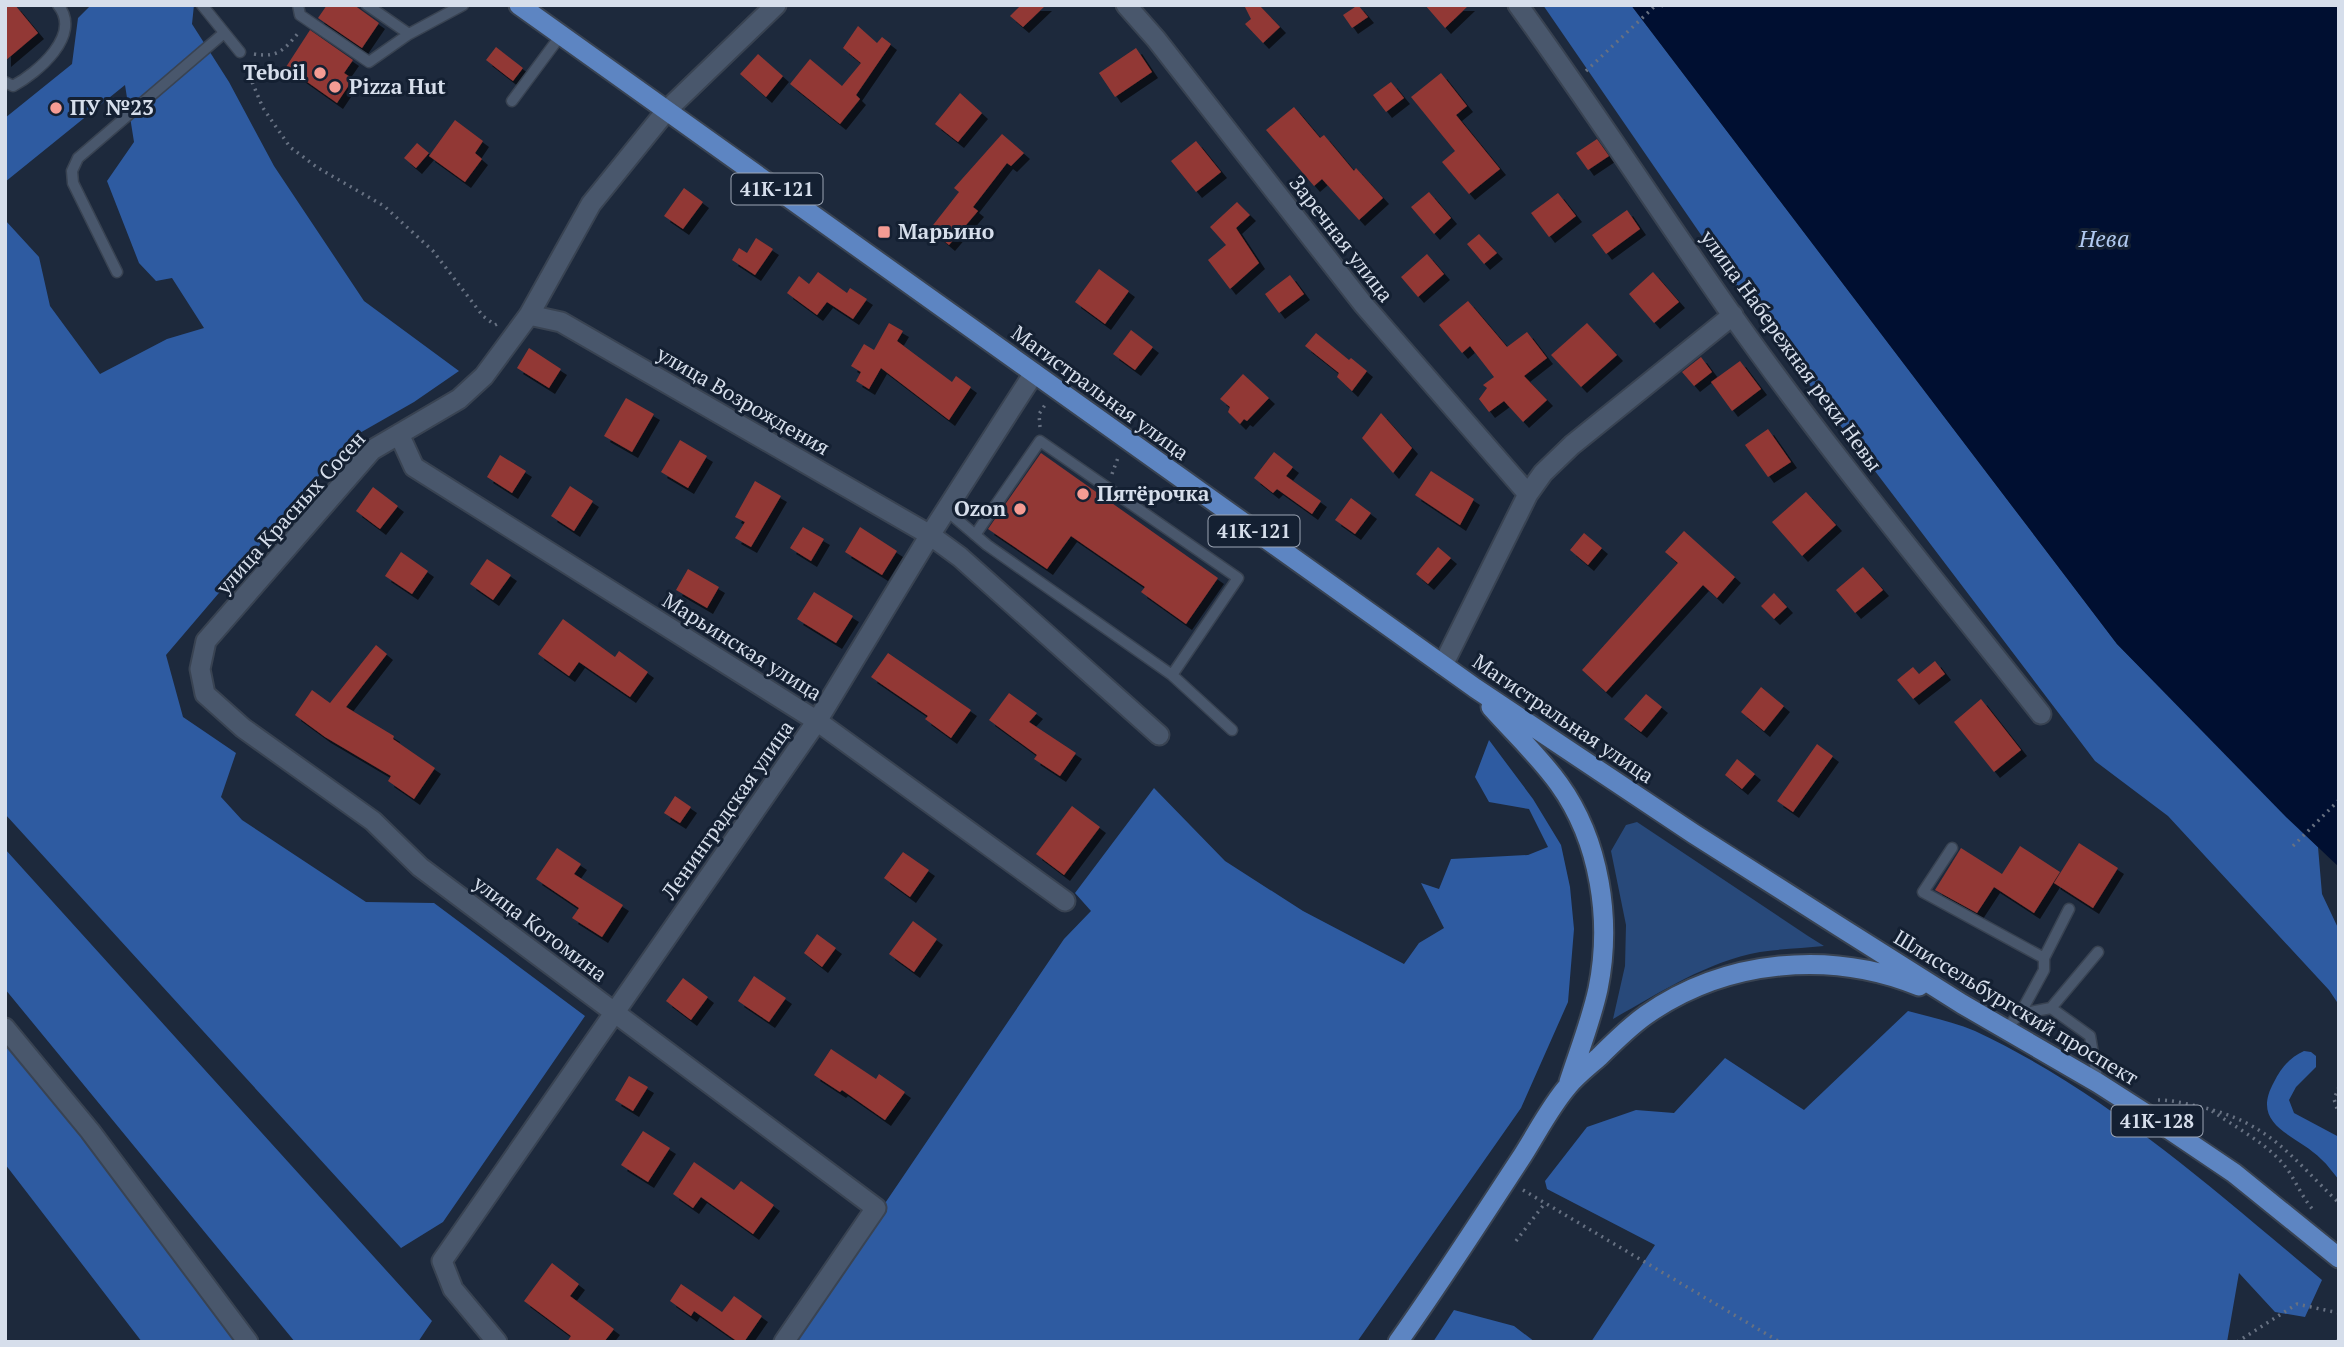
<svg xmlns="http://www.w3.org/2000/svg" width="2344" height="1347" font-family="'PT Serif',serif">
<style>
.green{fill:#28497a}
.forest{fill:#2e5ba1}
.water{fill:#000f31}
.building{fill:#923834;filter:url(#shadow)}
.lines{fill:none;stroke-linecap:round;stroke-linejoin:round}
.service-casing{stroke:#394352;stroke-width:13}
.minor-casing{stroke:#394352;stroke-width:23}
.primary-casing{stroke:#394352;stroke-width:23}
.path{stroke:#677182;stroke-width:3.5;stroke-dasharray:2 5;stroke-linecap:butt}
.service{stroke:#49576c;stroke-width:10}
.minor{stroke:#49576c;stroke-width:19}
.primary{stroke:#5d85c2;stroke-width:19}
.poi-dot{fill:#f59c94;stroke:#142032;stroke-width:2.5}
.labels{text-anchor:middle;stroke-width:6;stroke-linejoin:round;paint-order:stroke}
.shield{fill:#142032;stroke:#9ca5b4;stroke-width:2}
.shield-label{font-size:19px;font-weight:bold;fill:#d6deeb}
.poi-label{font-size:21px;font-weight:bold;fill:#d6deeb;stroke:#142032;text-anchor:start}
.street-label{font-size:21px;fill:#d6deeb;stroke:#142032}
.water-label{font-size:23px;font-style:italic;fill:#b0c9f0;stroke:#142032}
</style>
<defs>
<filter id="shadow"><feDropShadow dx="6" dy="6" stdDeviation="0" flood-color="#0009"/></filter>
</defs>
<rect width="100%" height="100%" fill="#1d293c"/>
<path class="green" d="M1637,822l171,114 16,10c-21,2 -44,3 -64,6 -54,10 -101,41 -147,67l12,-53 1,-41 -15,-74 15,-26z"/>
<path class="forest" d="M91,5h103l-2,19 37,58 45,84 90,135 95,70 -45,31 -63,36 -185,217 17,62 53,36 -15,44 21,23 124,82 68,1 151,113 -142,206 -42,26 -396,-434v-594l34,37 11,49 50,68 67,-35 37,-11 -32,-50 -16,3 -17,-18 -32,-82 27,-39 -9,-57 -120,97v-64l67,-54 6,-46z
M1543,5h88l486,639 201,203 4,47 17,36v75l-10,-15 -161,-174 -73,-55 -343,-452z
M1489,740l44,59 28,46 9,42 4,42 -6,73 -47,106 -164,234h-566l273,-403 27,-28 -16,-18 79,-105 71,73 78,50 101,53 15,-21 25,-15 -23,-45 18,6 12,-30 77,-4 20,-8 -19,-38 -40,-7 -14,-25z
M5,849l427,472 -14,21h-123l-290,-353z
M1908,1011c22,6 46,11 67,20 130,61 237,157 347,249l-17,37 -30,-5 -36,-39 -12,69h-636l64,-97 -108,-56 -2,-8 42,-54 49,-17 38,3 51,-55 79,52z
M5,1039l78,95 154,208h-95l-137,-178z
M2304,1051l7,1 5,4v11l-20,20 -7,13 5,13 45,24v43c-6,-7 -11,-15 -18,-21 -24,-25 -72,-32 -47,-77 7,-14 15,-24 30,-31z
M1454,1310l60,16 21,16h-102z"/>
<path class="water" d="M1631,5h708v862l-53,-50 -169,-173z"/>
<path class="building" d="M5,5h10l23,28 -33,28z
M327,5h27l25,18 -17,25 -44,-30z
M1021,5h25l-23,22 -13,-11z
M1244,5h15l21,22 -17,16 -18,-19 6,-5z
M1358,5l10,12 -16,11 -9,-13z
M1425,5h44l-24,23z
M858,26l19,17 5,-6 9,7 -35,51 4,4 -20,25 -50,-40 20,-25 32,27 19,-23 -18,-15z
M310,30l43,30 -9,13 9,6 -16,24 -51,-36z
M496,47l27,21 -10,13 -27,-21z
M1136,48l16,24 -37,25 -16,-24z
M758,54l25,22 -17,21 -26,-23z
M1441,73l26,33 -11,9 44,54 -31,25 -27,-32 13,-11 -44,-54z
M1391,82l13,16 -18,14 -13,-17z
M960,93l22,20 -24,29 -23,-18z
M1294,107l26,31 4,-3 30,36 2,-3 27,30 -24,22 -37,-41 -8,7 -48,-56z
M455,120l28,21 -8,12 7,6 -17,23 -36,-26z
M1002,134l22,19 -13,13 -4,-3 -34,44 5,4 -29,34 -19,-16 29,-37 -5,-4z
M1597,139l12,17 -21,14 -12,-17z
M1196,141l25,31 -25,20 -25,-31z
M417,143l12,10 -13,15 -12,-10z
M684,188l19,14 -20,27 -19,-13z
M1429,192l22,26 -17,16 -23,-27z
M1558,193l18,23 -27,21 -18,-24z
M1237,202l13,13 -14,13 23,35 -29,26 -22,-29 18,-15 -16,-18z
M1627,210l13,19 -34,25 -14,-19z
M1479,234l18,19 -13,11 -17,-20z
M756,238l17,11 -18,26 -23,-15 7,-12 8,5z
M1427,254l17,20 -26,23 -17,-20z
M1099,269l30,22 -24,33 -30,-22z
M818,272l29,21 3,-5 17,11 -14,20 -26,-17 -10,13 -30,-22 12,-17 10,8z
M1653,272l26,30 -25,21 -25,-29z
M1290,275l14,19 -25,19 -14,-19z
M1468,301l39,46 20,-15 20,26 -23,18 23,24 -24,22 -19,-21 -15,11 -10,-13 8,-11 -4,-3 11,-8 -24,-31 -8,7 -23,-28z
M889,323l14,8 -6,10 55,41 4,-6 15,11 -22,33 -68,-52 -12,21 -13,-8 5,-9 -10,-6 13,-22 10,6z
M1587,323l30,32 -36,32 -30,-32z
M1131,330l22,17 -18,23 -22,-16z
M1316,333l33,27 2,-2 16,13 -15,20 -15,-14 2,-4 -34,-27z
M529,348l32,21 -12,19 -32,-20z
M1701,357l11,15 -18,14 -12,-14z
M1740,361l21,28 -29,22 -21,-29z
M1243,374l26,24 -22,23 -3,-2 -4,5 -12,-12 2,-5 -10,-8z
M626,398l28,16 -22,38 -28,-16z
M1381,413l31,35 -19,25 -31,-35z
M1768,429l23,33 -23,15 -23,-32z
M680,440l27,16 -19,32 -27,-16z
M1274,452l19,15 -7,9 35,25 -9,13 -35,-25 -4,4 -19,-15z
M1041,453l177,125 -32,46 -45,-32 4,-5 -74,-51 -24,33 -59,-40z
M500,455l26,16 -14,22 -25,-16z
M1431,471l43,28 -14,26 -45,-30z
M755,481l26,15 -30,51 -16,-9 10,-16 -10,-5z
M570,486l23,15 -19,30 -23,-15z
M373,487l25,19 -18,23 -24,-18z
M1806,492l30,33 -34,31 -30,-34z
M1351,498l20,15 -16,21 -20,-14z
M803,527l21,12 -13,22 -21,-13z
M860,527l37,24 -15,24 -37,-23z
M1684,531l51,46 -18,21 -14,-13 -97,107 -24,-22 96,-107 -13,-11z
M1584,533l18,15 -14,17 -18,-15z
M1438,547l13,11 -23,26 -12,-10z
M401,552l27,19 -16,23 -27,-18z
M487,559l24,16 -18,25 -23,-16z
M1863,567l20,23 -28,23 -19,-23z
M688,569l31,18 -12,21 -31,-18z
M814,592l39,24 -17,27 -39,-24z
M1774,593l13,14 -13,12 -13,-13z
M563,619l52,38 4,-6 29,21 -18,25 -51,-35 -10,14 -31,-22z
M376,645l11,9 -41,53 48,29 -1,3 42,29 -21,31 -26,-18 3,-5 -66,-39 -30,-22 17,-25 18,13z
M888,653l83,57 -20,28 -26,-19 3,-3 -57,-39z
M1935,661l10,13 -32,25 -16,-19 16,-13 6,7z
M1761,687l23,19 -20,25 -23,-19z
M1009,693l28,20 -8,9 47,31 -16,23 -26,-17 3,-4 -48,-35z
M1646,694l16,13 -21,25 -17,-13z
M1981,699l40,51 -27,22 -40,-50z
M1817,744l16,12 -40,56 -16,-11z
M1737,759l18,15 -13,15 -17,-14z
M675,796l16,11 -11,16 -16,-10z
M1072,806l28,21 -36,48 -28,-21z
M2079,843l39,25 -25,40 -39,-25z
M2020,846l40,26 -26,41 -40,-26 -17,26 -42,-23 26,-42 41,26z
M557,848l24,16 -7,10 49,31 -21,32 -30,-19 7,-10 -43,-29z
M903,852l26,18 -19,27 -26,-19z
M913,921l24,18 -23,33 -25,-18z
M817,934l19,14 -14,19 -18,-14z
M754,976l32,22 -17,24 -31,-21z
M683,978l25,19 -17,23 -25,-19z
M831,1049l45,30 3,-5 26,18 -20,28 -43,-30 -2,2 -26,-17z
M629,1076l19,11 -15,24 -18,-11z
M643,1131l27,17 -22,34 -27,-17z
M694,1162l40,28 7,-9 33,24 -21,29 -52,-37 -8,11 -20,-14z
M552,1263l27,21 -9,12 44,33 -10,13h-37l4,-6 -47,-35z
M681,1284l41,28 12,-16 28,20 -18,26h-6l-44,-31 -3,5 -21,-15z"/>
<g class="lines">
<defs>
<path id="service" d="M202,5l38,47
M298,5l2,10 69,47 40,-28 54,-29
M367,5l42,29
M5,82l8,4c24,-13 70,-51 45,-81
M512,101l49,-66
M117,272l-44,-89 -1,-12 6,-13 146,-125
M946,510l41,35 185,130 60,55
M975,535l65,-94 198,137 -66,97
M1952,848l-29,44 121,66
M2051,1008l47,-56
M2020,1014l24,-44v-12l25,-49
M2005,1029l15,-15 31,-6 39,28 8,47"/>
<path id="minor" d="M776,5l-109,105 -76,94 -62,111 -45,61 -25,23 -87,51 -166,191 -6,28 5,25 38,34 130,93 47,46 456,341 -92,134
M1126,5l30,34 207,265 165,190
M1518,5c74,102 142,207 214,310 97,137 205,267 309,399
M529,315l32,7 369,213 30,22 199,178
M399,434l15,33 403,254 248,180
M1443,665l85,-171 15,-21 29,-28 161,-130
M5,1028l85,103 158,211
M497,1342l-44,-53 -11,-28 375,-540 113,-186 104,-162"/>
<path id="primary" d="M519,5l956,683 219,146 146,93 122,77 136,79 53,34 83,56 105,85
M1491,707c22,25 48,49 68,77 41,57 53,136 39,205 -7,32 -19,62 -29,93
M1398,1342c42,-59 81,-120 121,-181 16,-24 30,-53 49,-75 9,-11 21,-20 31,-29 15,-15 30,-30 47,-42 80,-56 185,-65 273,-29"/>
</defs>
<use href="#service" class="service-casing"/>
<use href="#minor" class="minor-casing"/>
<use href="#primary" class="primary-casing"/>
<path class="path" d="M1662,5l2,2
M254,54c24,4 30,-4 45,-22
M244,63l19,45 27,39 28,21 66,38 49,45 50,65 12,9 2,-1
M1586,71l70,-66
M1040,427l-1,-13 8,-12
M1112,474l7,-19
M2293,846l46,-46
M2339,1087l-5,12 5,16
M2158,1100c15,0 29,4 43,7 69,16 90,50 138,96
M2212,1111c23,16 54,32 72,54 11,13 17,32 31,47
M1523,1190l257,152
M1516,1241l29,-38
M2237,1342l60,-38 42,9
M2337,1342l2,-4"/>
<use href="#service" class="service"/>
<use href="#minor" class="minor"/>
<use href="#primary" class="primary"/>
</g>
<g class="poi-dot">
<circle cx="320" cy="73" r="7"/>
<circle cx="335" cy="87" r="7"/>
<circle cx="56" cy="108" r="7"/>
<rect x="877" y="225" width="14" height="14" rx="3.5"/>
<circle cx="1083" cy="494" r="7"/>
<circle cx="1020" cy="509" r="7"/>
</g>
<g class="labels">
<g class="shield">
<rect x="731.5" y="173.5" width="91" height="31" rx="5"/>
<rect x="1208.5" y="515.5" width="91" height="31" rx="5"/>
<rect x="2111.5" y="1105.5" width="91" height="31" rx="5"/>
</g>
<g class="shield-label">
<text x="777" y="196">41К-121</text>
<text x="1254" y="538">41К-121</text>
<text x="2157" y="1128">41К-128</text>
</g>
<g class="poi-label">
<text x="306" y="80" text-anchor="end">Teboil</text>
<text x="349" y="94">Pizza Hut</text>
<text x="70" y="115">ПУ №23</text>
<text x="898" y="239">Марьино</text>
<text x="1097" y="501">Пятёрочка</text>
<text x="1006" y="516" text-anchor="end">Ozon</text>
</g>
<g class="street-label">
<text transform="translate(1341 239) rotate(52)" y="7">Заречная улица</text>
<text transform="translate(1791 351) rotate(54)" y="7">улица Набережная реки Невы</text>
<text transform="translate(1100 393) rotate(36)" y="7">Магистральная улица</text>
<text transform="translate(743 401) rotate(30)" y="7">улица Возрождения</text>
<text transform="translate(291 513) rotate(-48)" y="7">улица Красных Сосен</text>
<text transform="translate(742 647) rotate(32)" y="7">Марьинская улица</text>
<text transform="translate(1563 719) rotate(34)" y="7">Магистральная улица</text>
<text transform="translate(728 810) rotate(-55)" y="7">Ленинградская улица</text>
<text transform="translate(540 929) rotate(37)" y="7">улица Котомина</text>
<text transform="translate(2016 1008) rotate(31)" y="7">Шлиссельбургский проспект</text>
</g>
<g class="water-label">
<text x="2104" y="247">Нева</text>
</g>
</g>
<rect width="2344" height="1347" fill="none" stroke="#d6deeb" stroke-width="14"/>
</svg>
